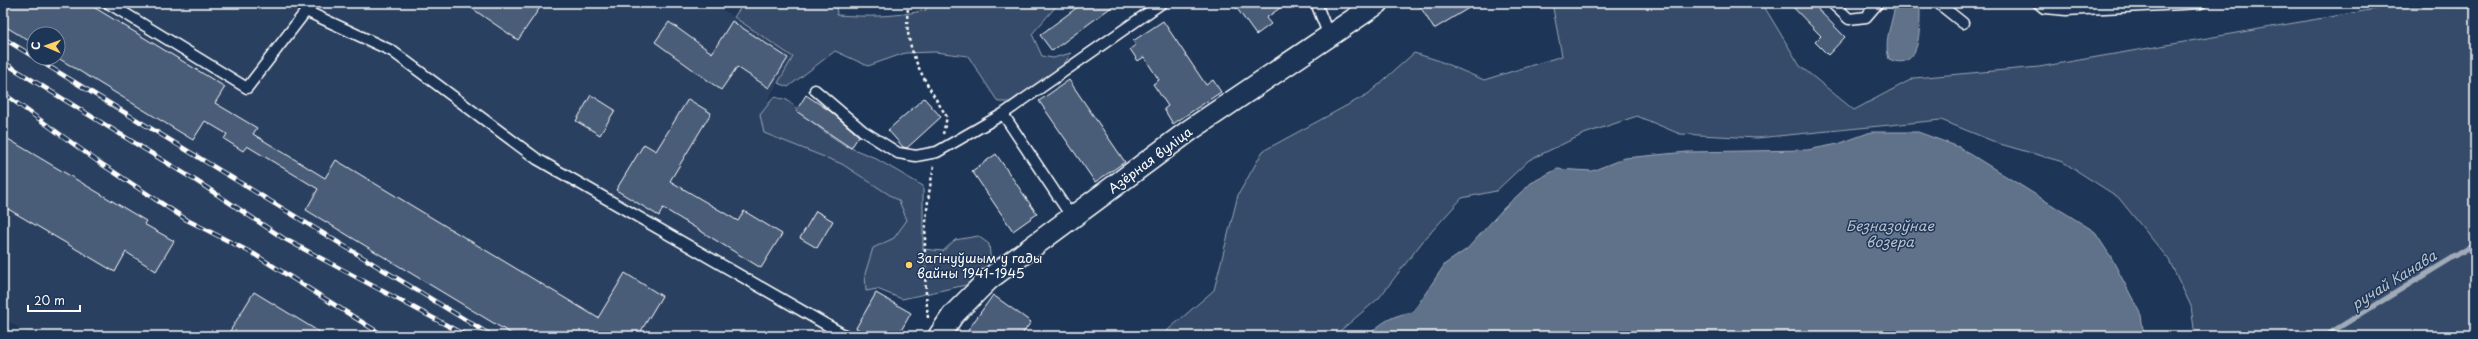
<svg xmlns="http://www.w3.org/2000/svg" width="2478" height="339" font-family="'Playpen Sans',sans-serif">
<style>
.built{fill:#2a4161;fill-rule:evenodd}
.green{fill:#364b69;stroke:#9aa5b4}
.water{fill:#617289;stroke:#a0aab8}
.lines{fill:none;stroke-linecap:round;stroke-linejoin:round}
.stream{stroke:#a0aab8;stroke-width:5}
.building{fill:#4a5d79;stroke:#fff}
.lane-casing{stroke:#fff;stroke-width:13}
.street-casing{stroke:#fff;stroke-width:24}
.path{stroke:#fff;stroke-width:2.5;stroke-dasharray:3 3;stroke-linecap:butt}
.lane{stroke:#1d3557;stroke-width:10}
.street{stroke:#1d3557;stroke-width:21}
.rail-casing{stroke:#fff;stroke-width:4.5}
.rail{stroke:#1d3557;stroke-width:3;stroke-dasharray:9;stroke-linecap:butt}
.poi-dot{fill:#ffd166;stroke:#1d3557;stroke-width:1.5}
.labels{text-anchor:middle;stroke-width:3;stroke-linejoin:round;paint-order:stroke}
.street-label{font-size:13px;fill:#fff;stroke:#1d3557}
.poi-label{font-size:13px;fill:#fff;stroke:#1d3557;text-anchor:start}
.water-label{font-size:14px;font-style:italic;fill:#b8c0ca;stroke:#1d3557}
</style>
<rect width="100%" height="100%" fill="#1d3557"/>
<filter id="ink" filterUnits="userSpaceOnUse"><feTurbulence type="fractalNoise" baseFrequency=".025" numOctaves="2"/><feDisplacementMap in="SourceGraphic" scale="8" xChannelSelector="R" yChannelSelector="G"/><feConvolveMatrix kernelMatrix="1 2 1 2 8 2 1 2 1" color-interpolation-filters="sRGB"/></filter>
<g filter="url(#ink)">
<path class="built" d="M3,3h710l80,54 -25,42 144,91 2,19 -38,84 35,20 -13,23h-28l-6,-3 -2,3h-830l-29,-18zM34,34h24v24h-24z"/>
<path class="green" d="M744,3h92l1,12c30,2 60,2 89,-5v-7h133l-27,31 10,22 11,2 18,-5 -13,21 -47,28h-13l-30,-46 -33,-4 -30,1 -37,13 -33,-15 -47,36 -10,-4 15,-26 -59,-40z
M1552,3h210l38,63 54,44 60,-32 125,-11 354,-61 82,2v328h-280l-4,-30 -22,-46 -51,-63 -55,-35 -63,-18 -59,-24 -184,18 -77,-4 -43,-18 -53,18 -55,26 -33,31 -34,7 -39,43 -44,57 -45,38h-173l53,-46 24,-95 25,-44 105,-57 46,-41 23,7 47,20 78,-24z
M774,97l13,3 35,30 24,16 27,11 50,29v63l20,2 12,-11 23,-4 11,8 2,20 -25,21 -64,14 -25,-10 -11,2 -1,-17 8,-26 21,-10 13,-18 -8,-19 -57,-37 -78,-31 -4,-18z"/>
<path class="water" d="M1895,3h24l1,2c0,20 2,69 -31,54 -6,-21 4,-35 6,-56z
M1871,132h47l41,15 135,84 17,26 30,58 3,21h-776c14,-15 26,-21 45,-24l32,-48 22,-15 37,-41 27,-25 26,-14 35,2 33,-13 62,-6 120,-2 31,-6z"/>
<g class="lines">
<path class="stream" d="M2325,336l150,-92"/>
</g>
<path class="building" d="M3,3h84l138,84 -10,16 42,25 -4,6 72,44 11,-18 262,158 27,-45 37,23 -24,40h-123l-209,-126 12,-21 -71,-43 -4,5 -19,-12 3,-5 -22,-13 -12,19 -135,-82v-24h-24v10l-31,-19z
M464,3h79l-25,37z
M1083,3h34l-65,48 -12,-16z
M1233,3h54l-21,15 5,6 -15,11z
M1418,3h59l-43,26z
M1789,3h23l33,34 -17,18 -13,-13 6,-6z
M732,21l56,37 -19,30 -32,-21 -16,23 -66,-48 14,-20 43,31z
M1163,21l43,64 7,-5 8,12 -48,32 -9,-15 4,-3 -15,-22 6,-4 -15,-23 -6,4 -8,-12 6,-4 -3,-4z
M1069,80l56,82 -30,20 -56,-81z
M591,95l24,15 -15,25 -24,-14z
M806,95l24,16 29,25 -8,12 -55,-37z
M924,98l17,19 -34,31 -4,-1 -15,-17z
M688,99l23,14 -41,68 68,40 6,-10 38,23 -21,34 -98,-60 -4,8 -43,-26 28,-46 12,7z
M3,136l143,85 -2,3 30,17 -18,30 -30,-19 -11,20 -112,-66z
M996,154l41,60 -24,17 -41,-60z
M816,211l17,10 -16,27 -17,-10z
M254,292l72,44h-99z
M876,293l35,20 -13,23h-28l-14,-8z
M993,295l38,27 -10,14h-44l-9,-6z"/>
<g class="lines">
<defs>
<path id="lane" d="M108,3l139,85 59,-77 86,40 145,108 309,177
M1316,3l13,33
M1832,3l17,16 17,-2 12,-14
M1938,3l25,20
M2038,3l6,5 22,2 135,-7
M815,90l48,41 35,22 18,3 21,-4 66,-38 159,-111
M1003,114l70,105"/>
<path id="street" d="M939,336l14,-21 36,-36 201,-149 188,-127"/>
</defs>
<use href="#lane" class="lane-casing"/>
<use href="#street" class="street-casing"/>
<path class="path" d="M909,3c-9,42 17,80 38,114l-4,17
M928,318c-5,-52 -5,-102 6,-152"/>
<use href="#lane" class="lane"/>
<use href="#street" class="street"/>
<defs>
<path id="rail" d="M3,38l31,19
M35,58l457,278
M3,62l195,120 85,56 184,98
M3,93l94,68 90,59 67,34 130,82"/>
</defs>
<use href="#rail" class="rail-casing"/>
<use href="#rail" class="rail"/>
</g>
</g>
<circle class="poi-dot" cx="909" cy="265" r="4"/>
<g class="labels">
<g class="street-label">
<text transform="translate(1150 160) rotate(-37)" y="5">Азёрная вуліца</text>
</g>
<g class="poi-label">
<text x="917" y="263">Загінуўшым у гады<tspan x="917" dy="15">вайны 1941-1945</tspan></text>
</g>
<g class="water-label">
<text x="1890" y="231">Безназоўнае<tspan x="1890" dy="16">возера</tspan></text>
<text transform="translate(2394 280) rotate(-32)" y="5">ручай Канава</text>
</g>
</g>
<rect width="2478" height="339" fill="none" stroke="#1d3557" stroke-width="16"/>
<rect x="8" y="8" width="2462" height="323" fill="none" stroke="#fff" stroke-width="1.5" filter="url(#ink)"/>
<g transform="translate(46 46) rotate(272)"><circle r="19" fill="#1d3557" stroke="#77869a"/>
<path d="M0-3L7 15L0 10L-7 15Z" fill="#ffd166"/>
<text y="-6" font-size="11" font-weight="bold" text-anchor="middle" fill="#ffffff">С</text>
</g>
<path d="M28 305v6h52v-6" fill="none" stroke="#ffffff" stroke-width="2"/>
<text x="34" y="305" font-size="12" fill="#ffffff" stroke="#1d3557" stroke-width="3" paint-order="stroke">20 m</text>
</svg>
